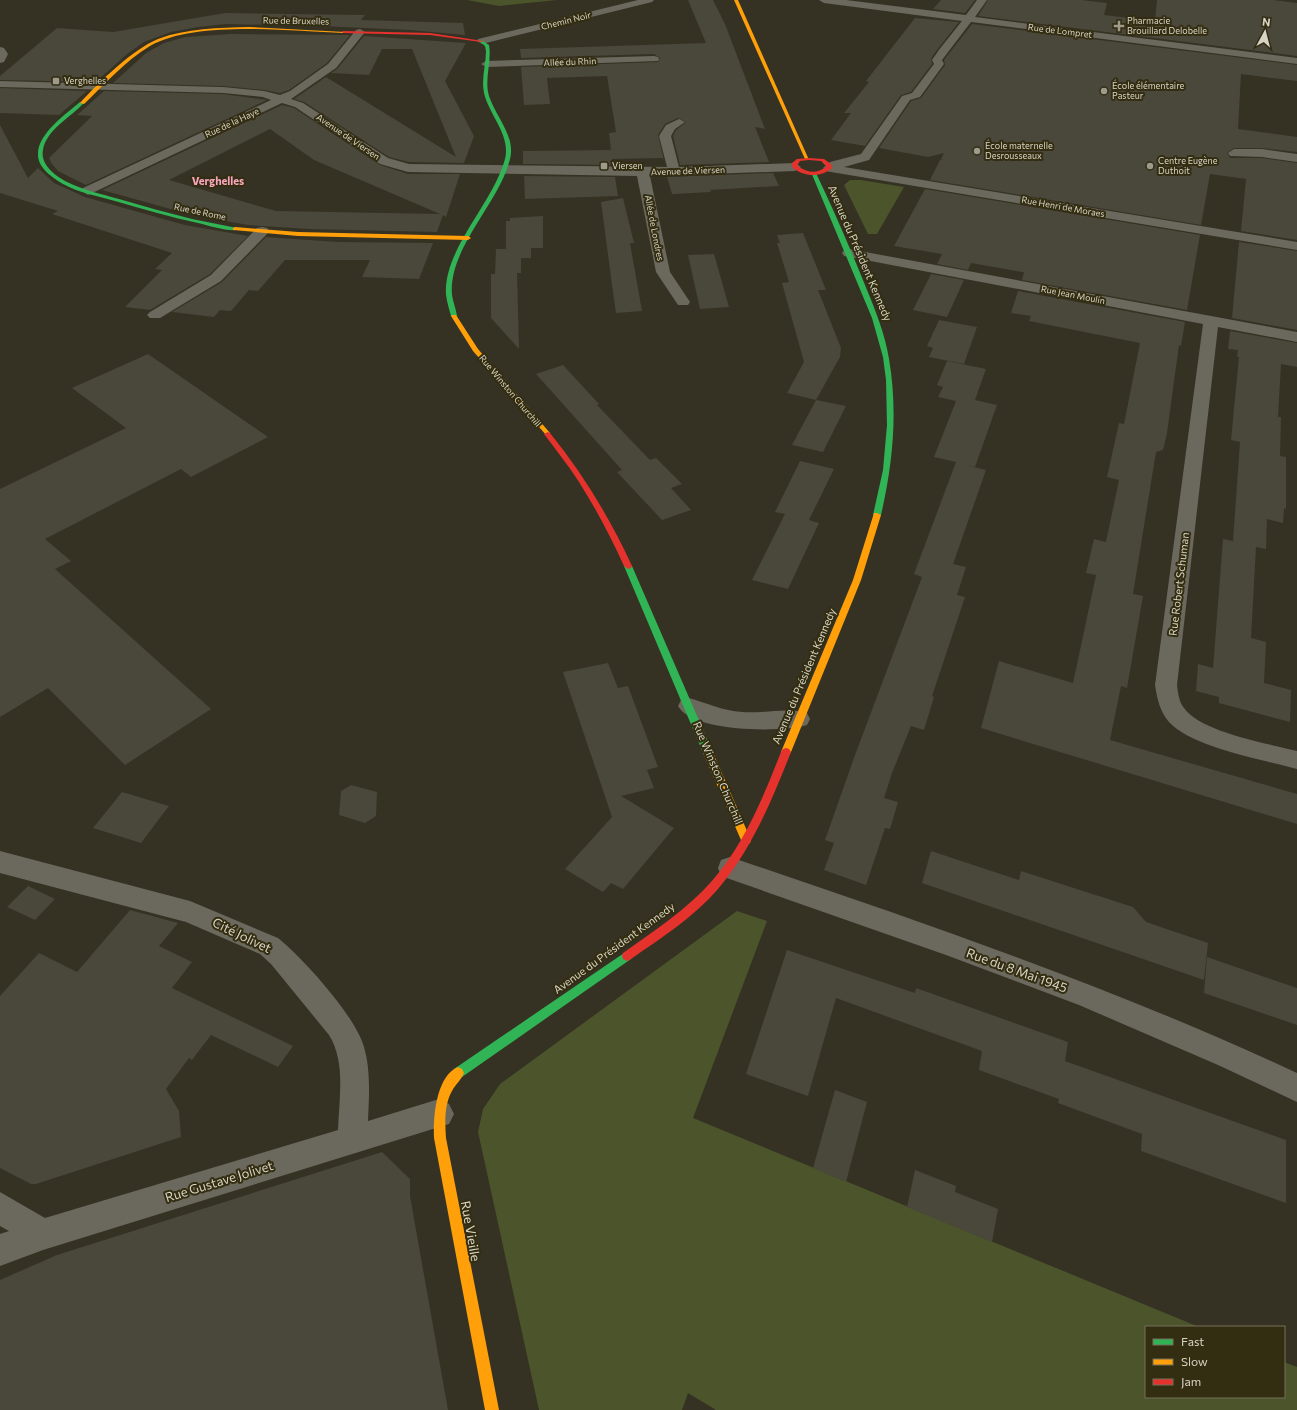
<svg xmlns="http://www.w3.org/2000/svg" width="1297" height="1410" font-family="Commissioner,sans-serif">
<style>
.green{fill:#4b542b}
.building{fill:#4a473b;fill-rule:evenodd}
.lines{fill:none;stroke-linecap:round;stroke-linejoin:round}
.street{fill:#6b685d;fill-rule:evenodd}
.fast{fill:#30b455;fill-rule:evenodd}
.slow{fill:#ff9f0a;fill-rule:evenodd}
.jam{fill:#e5322d;fill-rule:evenodd}
.poi-dot{fill:#9e9b8c;stroke:#332d11;stroke-width:1.5}
.labels{text-anchor:middle;stroke-width:4;stroke-linejoin:round;paint-order:stroke}
.far-street-label{font-size:9px;fill:#d7d4c4;stroke:#332d11}
.far-poi-label{font-size:9px;fill:#d7d4c4;stroke:#332d11;text-anchor:start}
.far-quarter-label{font-size:11px;font-weight:bold;fill:#f8a6bd;stroke:#332d11}
.street-label{font-size:11px;fill:#d7d4c4;stroke:#332d11}
.near-street-label{font-size:13px;fill:#d7d4c4;stroke:#332d11}
</style>
<rect width="100%" height="100%" fill="#353223"/>
<path class="green" d="M467,0h90l-58,6z
M850,180h11l43,7 -27,47h-9l-24,-49z
M737,911l30,10 -74,197 506,209h-53v70h138v-35l13,5v43h-581l-28,-17 -6,17h-143l-61,-278 5,-23 17,-25z"/>
<path class="building" d="M688,0h25l12,24 40,105 -10,-2 14,35 -89,3 -7,-29 3,-6 10,-8 -8,-4 -13,6 -7,11 7,30 -2,-7 -51,1 1,6 -90,-1v-13l88,-1 -2,-17 7,-1 -9,-56 -60,2 3,26 -26,1 -3,-38 137,-5 2,-4 -6,-4 -133,4 -1,-9 186,-6z
M941,0h34l-10,13 -32,-4z
M988,0h93l26,3 -3,12 51,6 2,-21h116l24,3v53l-319,-40z
M225,13l140,2 -4,5 102,3 2,12 -55,-5 -90,-4 -94,-2 -28,3 -27,5 -27,10 -17,12 -31,28 -96,-2v-4l57,-48 56,4z
M915,18l44,4 -25,32 -3,5 1,5 -21,28 -10,3 -36,51 -34,-6 20,-27h-7l25,-31 -3,-1z
M972,24l325,41v16l-56,-7 -3,55 59,8v15l-35,-4h-28l-7,5 3,5h32l35,5v77l-56,-9 5,-52 -36,-5 -9,51 -271,-45 10,-20 3,-1h-2l3,-6 -16,4 -49,-9 32,-47 10,-3 24,-33 -1,-5z
M231,34l119,1 -23,28 -38,27 -9,3 -16,-3 -41,-4 -110,-3 33,-30 18,-10 21,-6z
M364,36l102,7 -21,38 29,55 -10,27 -55,-1 -20,-5 -85,-55 -10,-3 32,-22 130,80 -44,-108h-30l-13,26 -38,-2 6,-4z
M0,88l87,3 -28,24 -59,-2z
M104,91l119,3 44,6 -181,85 -28,-14 -6,-7 -3,-6 43,-42 -15,-1z
M282,105l12,3 86,57 28,9h52l-14,43 -3,-2 -6,17 -128,-3 -61,-4 -56,-10 -90,-25zM270,129l44,31 126,54 -164,-3 -107,-31z
M0,125l28,53 10,-10 16,15 31,14 100,28 63,11 -38,38 -60,36 -25,-3 37,-37 -7,-1 17,-16 -120,-39 6,-3 -58,-18z
M773,173l6,13 -69,4 1,2 -36,2h-3l-5,-17z
M524,176l91,1 3,19 -93,3z
M925,189l275,46 -13,75 -165,-30 2,-8h-2l-51,-9 -3,7 -31,-6 5,-10 -48,-8z
M623,198l11,45h-4l12,68 -26,2 -4,-28 -11,-83z
M543,216v32h-12v10h-10v15h-4l2,76 -28,-31v-44h4l1,-25h10v-28h4v-3z
M803,233l23,57h-8l23,58 -1,9 -24,43 -29,-7 17,-31 -22,-79 7,-1 -12,-39h3l-3,-8z
M266,237l72,5 95,1 -14,36 -57,-2 8,-17h-85l-27,31 -9,-1 -18,21 -11,-1 -6,7 -42,-5 50,-30z
M1239,242l58,9v79l-65,-12z
M714,254l15,53 -29,2 -12,-54z
M931,274l33,6 -17,37 -34,-7z
M1018,291l167,31 -4,24 -2,-1 -12,88 -4,17 -7,2 -23,142 10,2 -16,92 -6,-2 -11,54 187,54v30l-316,-96 18,-67 74,22 23,-108 -10,-2 8,-34 12,3 13,-62 -12,-3 12,-54 5,1 16,-81 -111,-22 2,-5 -20,-3z
M939,320l38,7 -13,37 -35,-7 4,-9 -6,-2z
M1230,331l67,12v24l-16,-3 -3,53h3l-1,39 6,1v52l-2,-1 -1,15 -16,-4 -1,30 -10,-2 -5,91 15,4 -2,41 27,7 -1,32 -71,-19v-6l-23,-6 2,-27 15,4 10,-129 10,2 7,-99 -9,-2 8,-83h-2l1,-7 -10,-1z
M148,354l120,83 -77,40 -10,-8 -136,70 26,22 -16,8 156,140 -86,56 -77,-77 -48,29v-228l126,-61 -54,-40z
M947,361l39,8 -11,31 22,5 -22,62 -13,-3 24,6 -33,94 13,3 -9,28 8,2 -33,99 2,1 -10,33 -13,-4 -19,47 -8,25 14,4 -8,27 -5,-1 -19,57 -42,-15 10,-27 -9,-3 30,-85 67,-178 -8,-3 42,-112 -22,-5 22,-56 -18,-4 5,-10 -6,-2z
M563,365l36,39 -2,1 53,55 6,-2 26,26 -11,4 20,22 -29,10 -45,-48 5,-2 -86,-96z
M816,400l30,6 -23,46 -31,-7z
M800,461l34,8 -25,51 10,3 -31,66 -36,-9 33,-66 -10,-2z
M608,663l10,25 10,-2 30,81 -11,3 7,18 -33,8 53,32 -51,61 -12,-6 -8,9 -38,-23 47,-52 -49,-145z
M351,785l26,7 -1,24 -11,7 -26,-8 2,-24z
M122,792l47,14 -28,37 -48,-15z
M931,851l88,29 2,-9 112,36 13,15 62,21 -4,37 -282,-97z
M28,886l27,13 -20,21 -28,-13z
M130,910l48,13 -19,23 33,16 -20,26 121,58 -15,21 -67,-32 -19,25 -3,-2 -23,31 13,22 2,26 -145,47h-5l-31,-16v-172l39,-43 38,19z
M787,950l128,43 1,-5 152,54 -3,19 221,79v63l-145,-52 1,-17 -84,-31 1,-4 -80,-29 3,-19 -146,-53 -28,98 -62,-22z
M1207,957l90,31v37l-93,-32z
M835,1090l32,12 -21,80 -33,-14z
M382,1152l28,27v17l38,214h-448v-130l57,-25z
M915,1170l41,16 -1,6 43,17 -6,33 -85,-35z"/>
<g class="lines">
<path class="street" d="M638,0h16l-2,2 -170,42 -5,-3 1,-2z
M819,0h27l120,15 11,-15h10l-12,17 322,41v6l-326,-42 -29,38 2,4 -24,33 -10,3 -41,60 -25,7 453,75v8l-472,-79 -2,-3 7,-6 31,-8 41,-58 10,-3 22,-29 -2,-4c9,-14 20,-26 30,-39l-138,-18z
M360,29l5,3 -29,36 -45,31 12,4 85,55 21,6 258,3 -8,-31 7,-11 13,-6 6,3 -10,7 -4,7 8,31 116,-4 6,4 -6,4 -145,5 20,96 20,30 -2,3h-10l-22,-33 -19,-96 -229,-4 -28,-8 -85,-57 -13,-4 -194,92 -6,-4 1,-3 188,-88 -8,-3 -40,-4 -223,-6v-6l223,6 41,4 16,4 10,-4 38,-27 28,-34z
M0,47l4,1 4,6 -4,8 -4,1z
M654,56l4,1 1,2 -1,2 -172,6 -5,-3 5,-3z
M1234,149h28l35,5v8l-35,-5 -32,-1 -2,-3z
M262,227l5,1 2,3 -2,3 -46,47 -61,37h-10l-3,-3 3,-3 61,-37 46,-47z
M849,249l448,83v10l-79,-15 -41,358c1,8 2,17 7,23 16,24 86,36 113,43v18c-33,-9 -106,-22 -128,-47 -9,-10 -12,-24 -14,-37l48,-361 -359,-68 -2,-3 2,-3z
M689,698c18,5 34,13 53,14 21,2 45,-5 65,1l3,6 -3,6c-26,8 -115,7 -129,-19l3,-6z
M0,851l190,50 88,37c25,20 78,79 86,109 7,24 5,50 4,74l71,-22 10,5 5,10 -5,10 -406,126 -43,16v-32l9,-3 -9,-5v-34l45,26 293,-88c1,-31 8,-68 -9,-95l-58,-71 -11,-10 -74,-32 -186,-49z
M730,857c192,65 383,130 567,216v29l-79,-37 -139,-60 -133,-50 -225,-79 -3,-8 3,-8z"/>
<path class="fast" d="M481,40l8,5c3,17 -5,34 0,51 7,21 27,41 21,63 -11,45 -62,89 -58,136 1,7 4,14 5,21l-3,2 -3,-2c-2,-7 -4,-14 -5,-21 -3,-46 47,-91 59,-136 6,-24 -16,-44 -21,-66 -3,-14 2,-28 2,-42l-1,-5 -6,-5z
M80,102l4,1c-13,14 -38,27 -41,47 -3,15 13,26 24,32 16,8 34,12 52,17 24,7 49,14 73,20 15,3 30,6 45,9v2c-12,1 -27,-4 -39,-7 -28,-6 -55,-14 -83,-22 -17,-5 -36,-8 -52,-17 -10,-6 -25,-16 -25,-29 -1,-21 28,-41 42,-53z
M811,172l5,1c18,38 35,77 51,117 9,22 18,44 22,69 9,52 4,104 -8,156l-4,2 -4,-2 10,-45 4,-45 -1,-45 -3,-23 -11,-39z
M628,563l4,3 82,189 -2,3h-6l-2,-3 -80,-189z
M627,951l4,2 1,3 -1,3 -169,118 -4,2 -4,-2 -2,-4 2,-4z"/>
<path class="slow" d="M734,0h4l71,160 -4,-1z
M249,27l96,5 -2,1c-52,-2 -148,-13 -193,13 -25,15 -45,38 -66,58l-4,-1c18,-20 53,-54 78,-64 29,-11 61,-11 91,-12z
M235,227l63,5 170,4 3,2 -3,2 -170,-4 -65,-6v-2z
M452,315h4l22,34 72,84v2h-4l-73,-84 -22,-35z
M874,513h3l4,2 -20,65 -70,172 -2,3h-6l-2,-3 72,-172z
M709,751l3,1 2,3 37,85 -1,3 -4,1 -4,-1 -1,-3 -37,-85 2,-3z
M458,1067l4,2 2,4c-3,7 -9,12 -12,18 -8,14 -7,32 -6,47l53,272h-14l-51,-272c-1,-20 2,-62 24,-71z"/>
<path class="jam" d="M342,31l88,2 53,8 -2,1 -51,-7 -87,-2z
M809,158l15,1 7,5 1,4c-11,10 -29,9 -40,-1v-4l5,-4zM809,160l12,1 5,5v1c-9,7 -19,6 -28,-1v-2l2,-3z
M548,432l2,1c33,41 60,85 82,133l-1,2 -3,1 -4,-3c-13,-29 -28,-57 -45,-84 -11,-17 -23,-32 -35,-48z
M786,748l3,1 2,3c-19,48 -39,97 -73,137 -24,28 -57,49 -87,70l-4,2 -4,-2 -1,-3 1,-3c31,-22 63,-43 88,-71 33,-37 52,-84 70,-130l2,-3z"/>
</g>
<g class="poi-dot">
<path d="M1117 20h4v4h4v4h-4v4h-4v-4h-4v-4h4z"/>
<rect x="52" y="77" width="8" height="8" rx="2"/>
<circle cx="1104" cy="91" r="4"/>
<circle cx="977" cy="151" r="4"/>
<rect x="600" y="162" width="8" height="8" rx="2"/>
<circle cx="1150" cy="166" r="4"/>
</g>
<g class="labels">
<g class="far-street-label">
<text transform="translate(296 21) rotate(1)" y="3">Rue de Bruxelles</text>
<text transform="translate(566 21) rotate(-14)" y="3">Chemin Noir</text>
<text transform="translate(1060 31) rotate(7)" y="3">Rue de Lompret</text>
<text transform="translate(570 62) rotate(-2)" y="3">Allée du Rhin</text>
<text transform="translate(232 123) rotate(-25)" y="3">Rue de la Haye</text>
<text transform="translate(348 137) rotate(34)" y="3">Avenue de Viersen</text>
<text transform="translate(688 171) rotate(-2)" y="3">Avenue de Viersen</text>
<text transform="translate(1063 207) rotate(10)" y="3">Rue Henri de Moraes</text>
<text transform="translate(200 212) rotate(12)" y="3">Rue de Rome</text>
<text transform="translate(654 228) rotate(79)" y="3">Allée de Londres</text>
<text transform="translate(1073 295) rotate(11)" y="3">Rue Jean Moulin</text>
<text transform="translate(510 391) rotate(50)" y="3">Rue Winston Churchill</text>
</g>
<g class="far-poi-label">
<text x="1127" y="24">Pharmacie<tspan x="1127" dy="10">Brouillard Delobelle</tspan></text>
<text x="64" y="84">Verghelles</text>
<text x="1112" y="89">École élémentaire<tspan x="1112" dy="10">Pasteur</tspan></text>
<text x="985" y="149">École maternelle<tspan x="985" dy="10">Desrousseaux</tspan></text>
<text x="1158" y="164">Centre Eugène<tspan x="1158" dy="10">Duthoit</tspan></text>
<text x="612" y="169">Viersen</text>
</g>
<g class="far-quarter-label">
<text x="218" y="185">Verghelles</text>
</g>
<g class="street-label">
<text transform="translate(860 253) rotate(67)" y="4">Avenue du Président Kennedy</text>
<text transform="translate(1179 584) rotate(-83)" y="4">Rue Robert Schuman</text>
<text transform="translate(804 676) rotate(-67)" y="4">Avenue du Président Kennedy</text>
<text transform="translate(718 773) rotate(67)" y="4">Rue Winston Churchill</text>
<text transform="translate(614 948) rotate(-36)" y="4">Avenue du Président Kennedy</text>
</g>
<g class="near-street-label">
<text transform="translate(242 935) rotate(26)" y="5">Cité Jolivet</text>
<text transform="translate(1017 970) rotate(20)" y="5">Rue du 8 Mai 1945</text>
<text transform="translate(219 1181) rotate(-17)" y="5">Rue Gustave Jolivet</text>
<text transform="translate(471 1231) rotate(80)" y="5">Rue Vieille</text>
</g>
</g>
<rect x="1145" y="1326" width="140" height="72" fill="#332d11" stroke="#757059"/>
<rect x="1153" y="1339" width="20" height="6" fill="#30b455" stroke="#757059"/>
<text x="1181" y="1346" font-size="12" fill="#d7d4c4">Fast</text>
<rect x="1153" y="1359" width="20" height="6" fill="#ff9f0a" stroke="#757059"/>
<text x="1181" y="1366" font-size="12" fill="#d7d4c4">Slow</text>
<rect x="1153" y="1379" width="20" height="6" fill="#e5322d" stroke="#757059"/>
<text x="1181" y="1386" font-size="12" fill="#d7d4c4">Jam</text>
<g transform="translate(1265 32) rotate(7)" stroke="#332d11" stroke-width="3" paint-order="stroke">
<path d="M0-3L7 15L0 10L-7 15Z" fill="#d7d4c4"/>
<text y="-6" font-size="11" font-weight="bold" text-anchor="middle" fill="#d7d4c4">N</text>
</g>
</svg>
